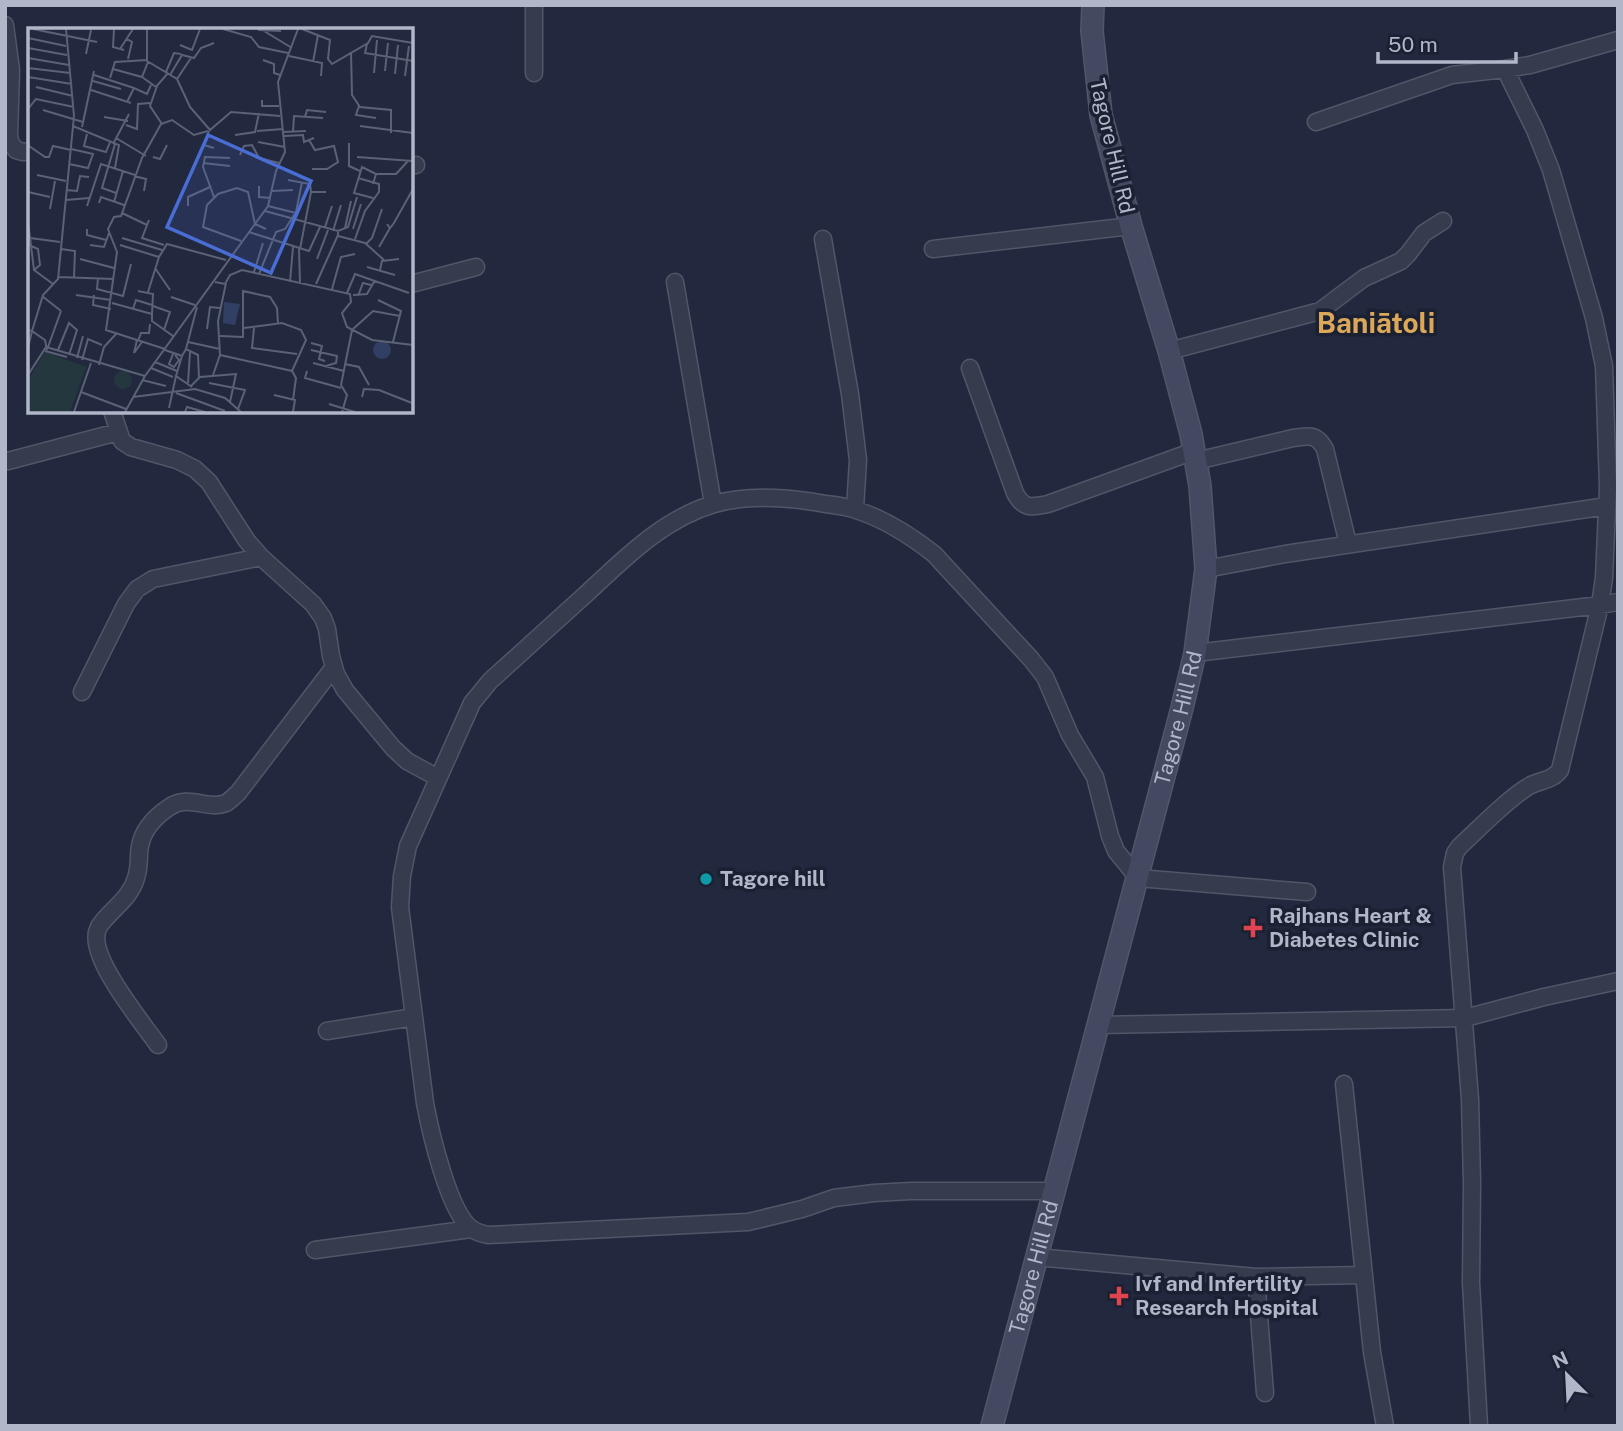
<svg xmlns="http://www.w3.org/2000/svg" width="1623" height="1431" font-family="'Public Sans',sans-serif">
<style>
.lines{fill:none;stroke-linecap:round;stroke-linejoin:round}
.street-casing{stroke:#515668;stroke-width:19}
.secondary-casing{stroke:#515668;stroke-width:24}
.street{stroke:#363b4d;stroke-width:16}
.secondary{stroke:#434961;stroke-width:21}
.culture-dot{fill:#0f9aa8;stroke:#1b2032;stroke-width:2.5}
.health-dot{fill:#e0444e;stroke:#1b2032;stroke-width:2.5}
.labels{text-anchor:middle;stroke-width:7;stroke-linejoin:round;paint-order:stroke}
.street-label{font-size:21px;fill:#b1b6c9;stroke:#1b2032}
.poi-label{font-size:21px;font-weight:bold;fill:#b1b6c9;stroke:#1b2032;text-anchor:start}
.district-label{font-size:28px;font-weight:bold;fill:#dba85a;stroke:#1b2032}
.inset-road{fill:none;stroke:#5b6176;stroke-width:2}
.view{fill:#496dd4;fill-opacity:0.15;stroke:#496dd4;stroke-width:3.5}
.inset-edge{fill:none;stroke:#b1b6c9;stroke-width:3.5}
</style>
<rect width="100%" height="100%" fill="#22293e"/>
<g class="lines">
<defs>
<path id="street" d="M534,5v68
M5,25l6,45 -2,64 1,8 6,8 7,2 7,-1
M1316,122l136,-47 53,-6 25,-4 88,-25
M411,166l5,-1
M823,239l27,155 8,66 -3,49
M933,249l198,-23
M675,282l38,222
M411,284l65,-17
M1169,351l151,-40 44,-33 37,-17 7,-7 16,-21 19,-12
M970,368l45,125c9,17 17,14 33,11l146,-53
M112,411l10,30 9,6 46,13 18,9 14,13 38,59 14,16 52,47 10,14 4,11 4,27 5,18 9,16 48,58 14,13 31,17
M8,461l110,-29
M1196,461l97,-23c16,-2 23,-5 32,11l23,95
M1206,569l79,-15 322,-48
M1195,653l405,-48 18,-3
M82,692l44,-88 11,-15 16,-10 108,-22
M1097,1025l368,-7 79,-21 74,-16
M327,1031l87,-14
M158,1045c-16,-23 -72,-90 -60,-116 1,-4 4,-6 6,-9 12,-14 27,-24 32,-42 4,-11 2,-22 4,-32 3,-17 15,-29 28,-38 21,-15 40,3 58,-5 4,-2 8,-7 12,-10l96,-126
M1344,1084l28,268 13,74
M1054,1191h-143l-37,2 -40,5 -32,11 -54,13 -260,13c-5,-1 -12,-3 -16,-6 -23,-15 -42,-99 -47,-126l-25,-196 2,-31 6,-30 64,-143 18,-22c32,-29 63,-57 95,-86 38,-35 77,-76 129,-91 31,-9 68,-7 100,-2 14,3 29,3 42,8 29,9 55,26 78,44l97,105 14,18 25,58 25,42 15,59 6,15 22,27 169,14
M315,1250l156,-21
M1036,1257l220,20 108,-2
M1256,1277l9,116
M1479,1426l-8,-143 1,-100 -2,-84 -18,-232 3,-14 5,-7c19,-17 49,-49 71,-61 11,-5 22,-5 29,-15l40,-165 4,-27 4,-91 -4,-121 -10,-48 -43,-148 -16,-40 -30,-61"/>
<g id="secondary">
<path id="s1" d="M992,1426l190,-718 13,-55 11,-84 -6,-83 -9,-52 -22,-83 -38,-125 -30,-111 -9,-84 1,-26"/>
</g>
</defs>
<use href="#street" class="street-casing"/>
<use href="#secondary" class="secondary-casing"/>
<use href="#street" class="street"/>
<use href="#secondary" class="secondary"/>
</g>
<circle class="culture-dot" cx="706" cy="879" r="7"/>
<g class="health-dot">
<path d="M1249.5 917.5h7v7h7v7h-7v7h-7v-7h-7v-7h7z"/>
<path d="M1115.5 1285.5h7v7h7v7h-7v7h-7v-7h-7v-7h7z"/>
</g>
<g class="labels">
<g class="street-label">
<text transform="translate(1112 146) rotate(77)" y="7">Tagore Hill Rd</text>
<text dy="7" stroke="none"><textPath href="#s1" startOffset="732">Tagore Hill Rd</textPath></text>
<text dy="7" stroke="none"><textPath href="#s1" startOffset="164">Tagore Hill Rd</textPath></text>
</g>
<g class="poi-label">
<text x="720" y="886">Tagore hill</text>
<text x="1269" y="923">Rajhans Heart &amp;<tspan x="1269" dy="24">Diabetes Clinic</tspan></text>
<text x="1135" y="1291">Ivf and Infertility<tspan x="1135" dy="24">Research Hospital</tspan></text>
</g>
<g class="district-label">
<text x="1376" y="333">Baniātoli</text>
</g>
</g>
<g transform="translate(28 28)">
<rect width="385" height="385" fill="#22293e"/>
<path d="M17,324l41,15 -16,45h-42v-32zM86 352a9 9 0 1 1 18 0a9 9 0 1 1-18 0Z" fill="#24373f"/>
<path d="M196,274l16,2 -5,21 -12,-2zM345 322a9 9 0 1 1 18 0a9 9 0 1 1-18 0Z" fill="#323f64"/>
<path class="inset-road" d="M5,1l64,13M86,1l-1,18 11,3M119,1v32l30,18 13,28 20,23 21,-18 49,4M195,1l28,8 8,10 29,6M274,1l28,11 -2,19 4,5 36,-21 4,-7 41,7M230,2l23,1M236,3l28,17M0,10l38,8M99,11l5,3 -4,17M339,16l-2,9 48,8M152,17l12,5 8,-21M0,20l39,7M92,21l13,-20M323,24l1,43 8,12 31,3v23M58,26l5,-24M261,28l33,7 -1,13M0,30l41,7M235,32l11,4v9l6,2M285,34l5,-27M0,40l42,5M85,41l29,8 6,-15M357,43l3,-28M138,44l8,-19 7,1M346,45l3,-33M367,46l3,-29M66,47l40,13M142,47l12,-20 12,3 7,-10 13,-5M377,48l4,-30M0,49l44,7M114,49l14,10 12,-14M82,50l5,-16 32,-2M149,51l14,-21M65,53l28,8M129,58l-7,20 12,18M8,59l37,9M63,62l40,13M234,72v6h17M99,74l7,-14 13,6 4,-9M331,78l-3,9 20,3M0,81l8,-10 38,8M15,82l40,12M76,89l24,4M277,89l2,-7 19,2M98,97l11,4 1,-25 12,-1M45,98l46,19 -4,23M332,98l53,7M54,99l12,-56M181,103l-5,14 10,3M229,103l26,-2M255,104l23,-1M265,104l1,-16 29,2M59,106l-3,12 22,6 4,-10M207,107l20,-3 4,-19M256,108l19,-1 1,7 10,-4M0,110l1,8 16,11h4l4,-11 18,4M88,110l30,18M281,112l6,10 19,-4 4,16 -11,7h-15M230,114l27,5M321,115v23l11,5M85,116l16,-30M87,116l-13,44 14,5M212,127l4,-9 8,-1 7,13 20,5M125,129l7,2 7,-14M329,129l56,4M175,135l27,3M41,136l19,4 5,-14 -22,-5M9,147l29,6M106,148l12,3 -2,12M260,152l22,4 1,7M345,156l3,-10h20l12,-13M231,158v11l12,1M38,162l11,1 3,-15 9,1M244,163l21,-1M0,164l22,5M186,169l-11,-30 2,-10 25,1M345,170l-19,-5 8,-26 14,7M38,172l23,-2M86,174l9,-31M71,175l2,-6 23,8M59,178l14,-42 34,11M160,178v-9l22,-10M240,178l28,7M22,181l5,-28M237,183l73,20 10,-4 9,-30M94,185l25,12M121,192l-7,18 22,7M0,193l6,49 19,14M359,196l3,4 4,-5 19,-34M297,199l7,-21M317,200l6,-27M59,201v6l19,5M325,201l8,-25M305,203l8,-26M310,203v5l27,7 19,17M221,204l60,19 11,-24M2,210l30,4M94,210l40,12M327,211l10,-28 14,-19v-8l-21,-6M213,213l-38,-14 4,-22 11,-11 19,-6 11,4 7,32 11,5M338,216l6,-6 10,-29M1,217l9,4 2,16 -6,5M62,217l14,2 5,-14M92,217l39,12 8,-13 59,16M351,219l11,-19M33,221l14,2 -1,26M271,221l1,34M272,221l11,-57h15M52,231l34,9M289,231l11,-29M339,239l28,8M127,240l15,22M352,242l2,-9 17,-2M226,244l9,-29M231,246l17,-42 9,-3 11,-17 6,-30M30,249l56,2M70,250l-1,11 26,7 8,-32M187,254l10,2 5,-9 12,-5 108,24 1,8 -9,11 5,14 25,13 41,5M262,254l3,-35M288,256l22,-49M304,261l9,-32 14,-3M110,263l15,3 -1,20M120,264l11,-35M319,265l8,-19 54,19M48,267l35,5M66,267l-1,10 18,4M325,267l14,-1 8,-14M14,268l19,15M330,268l5,-13 8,2M143,269l24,8M350,272l23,11 -8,31M84,275l40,11v7l21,15M125,278l17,6 -6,18M105,281l3,-9 16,5M216,300l38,-5 19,7 5,10 -14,31M226,300l-2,20 45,6M179,301l3,-22 10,1M325,301l20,-18 27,5M0,302l4,1 -4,17M192,308l23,1v-46l27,6 7,11 1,16M109,312l-3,13 8,-11M110,313l3,-8h8l1,-9M160,314l32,7M283,315l11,3 -3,13 6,2M20,319l13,-36M137,321l-59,-19 11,-78 -9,-23 6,-12 7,-1 21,-58 19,-34 11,-4 22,15 14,-4M158,321l11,-42M19,322l-2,-10 -13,-9 11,-36 15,-16 16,-163 -8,-87M30,322l11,-27 8,7 -8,25M137,322l17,6 -6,20 16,11M283,322l26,6 -1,7 -10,3M17,323l22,6M145,326l-4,10 5,3 5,-7 -4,-5M192,327l72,16 4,7 -3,22M154,328l4,-7 12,6 1,23M49,330l6,-22M54,332l6,-21 14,6M127,334l22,9M285,335l31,8M317,336l14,3 10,18M71,337l5,-18 12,-13M123,340l22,9M279,343l-2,7 36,10M0,347l18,-28 99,29M185,347l7,-20 -2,-34 8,-38M114,352l24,6M160,355l2,-31M181,355l36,7 -7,19M163,358l9,-9 36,-3 -6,28M53,364l45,17M148,365l49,18M246,367l21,5 -2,12M105,369l62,-8 30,9 16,14M334,369l2,-8 15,1 33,13M301,376l26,8M141,380l7,-32M46,384l17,-49M97,384l20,-36 123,-170 8,-35 9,-19 -7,-70 20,-53M157,384l2,-5 18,5M314,384l5,-17 -6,-10 11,-55"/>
<path class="view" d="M180,107l103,46 -40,92 -104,-46z"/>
<rect width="385" height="385" class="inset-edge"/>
</g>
<rect width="1623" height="1431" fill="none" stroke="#b1b6c9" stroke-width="14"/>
<g transform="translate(1567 1375) rotate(336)" stroke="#1b2032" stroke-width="5" paint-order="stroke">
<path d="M0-5L12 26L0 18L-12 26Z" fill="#b1b6c9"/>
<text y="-10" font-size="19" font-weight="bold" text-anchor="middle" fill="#b1b6c9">N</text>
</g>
<path d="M1378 52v10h138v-10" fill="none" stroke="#b1b6c9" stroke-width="3.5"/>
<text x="1388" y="52" font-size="21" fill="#b1b6c9" stroke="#1b2032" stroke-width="5" paint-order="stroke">50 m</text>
</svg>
